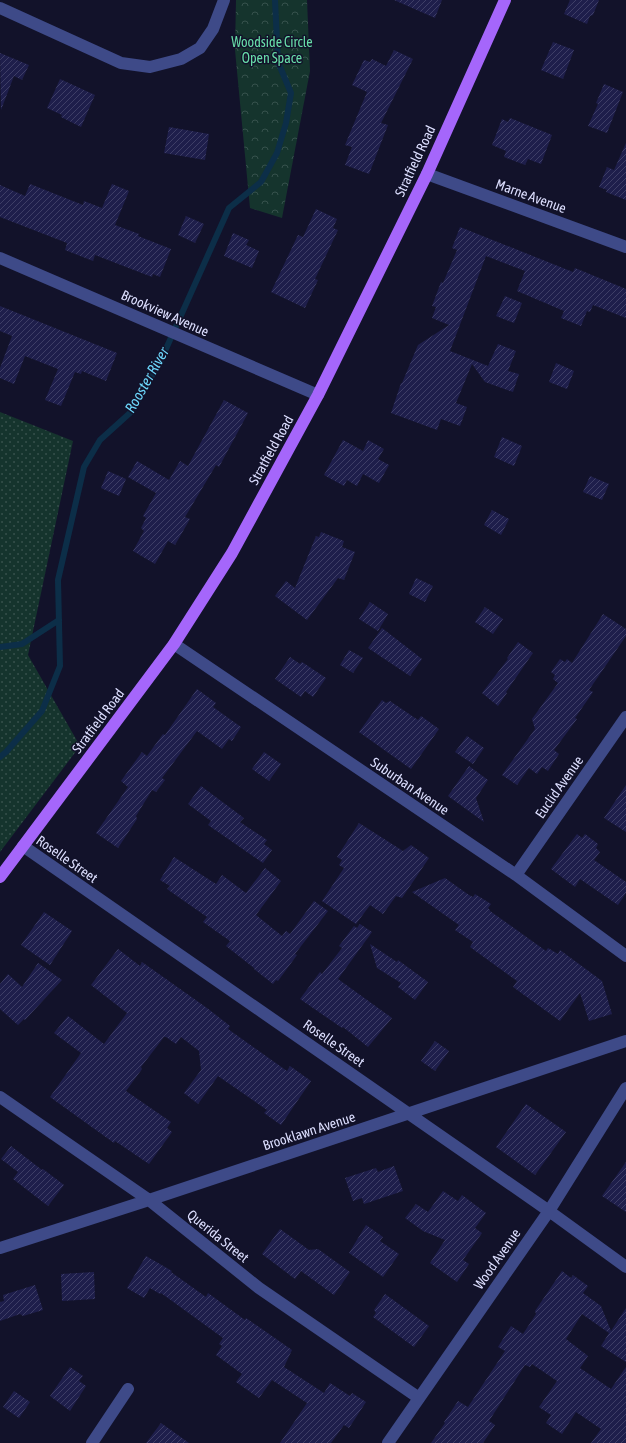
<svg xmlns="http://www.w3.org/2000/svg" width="626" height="1443" font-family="'Asap Condensed',sans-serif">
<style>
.grass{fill:url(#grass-dots)}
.forest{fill:url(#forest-crowns)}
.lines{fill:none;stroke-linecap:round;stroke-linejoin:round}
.stream{stroke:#0c2e48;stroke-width:6}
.building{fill:url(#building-hatch)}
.minor{stroke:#3e4a88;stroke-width:12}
.major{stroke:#a566fb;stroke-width:12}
.labels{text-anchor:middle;stroke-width:3;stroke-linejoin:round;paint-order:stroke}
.park-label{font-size:14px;fill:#68dea9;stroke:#12122a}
.street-label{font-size:14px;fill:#dcdefe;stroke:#12122a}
.water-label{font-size:15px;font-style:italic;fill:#6dd6fb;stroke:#12122a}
</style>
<defs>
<pattern id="grass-dots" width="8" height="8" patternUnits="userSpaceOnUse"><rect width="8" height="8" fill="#15342d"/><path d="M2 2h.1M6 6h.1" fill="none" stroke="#36514c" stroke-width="1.8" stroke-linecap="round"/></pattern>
<pattern id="forest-crowns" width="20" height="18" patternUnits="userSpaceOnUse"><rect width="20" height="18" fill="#15342d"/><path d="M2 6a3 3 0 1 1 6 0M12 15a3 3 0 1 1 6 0" fill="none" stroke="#36514c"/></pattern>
<pattern id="building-hatch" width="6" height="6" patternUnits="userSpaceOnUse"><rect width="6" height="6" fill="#1e1e4b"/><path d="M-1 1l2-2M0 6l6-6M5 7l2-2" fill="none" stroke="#3e3e66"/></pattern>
</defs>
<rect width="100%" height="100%" fill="#12122a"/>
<path class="grass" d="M0,412l73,29 -45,214 52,91 -80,106z"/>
<path class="forest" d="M236,0h71l3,71 -28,147 -32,-10 -15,-158z"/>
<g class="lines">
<path class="stream" d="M0,647l22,-3 37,-24
M0,757l6,-5 36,-41 18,-45 -2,-86 26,-113 16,-27 31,-28 30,-52 68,-152 32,-26 16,-29 9,-30 5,-30 -13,-31 -3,-62"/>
</g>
<path class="building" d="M394,0h48l-7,18z
M570,0h29l-6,15 -3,1 -3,8 -23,-10z
M553,42l21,8 -11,29 -22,-9z
M394,50l19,9 -32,64 7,2 -19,49 -24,-9 7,-18 -7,-2 22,-53 -15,-7 12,-25 6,2 2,-3 14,7z
M0,53l29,12 -7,15 -8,-4 -13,34z
M60,79l35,16 -14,32 -20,-10 1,-2 -15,-7z
M604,84l19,8 -16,41 -19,-7 10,-22 -2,-1z
M510,118l42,17 -11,29 -13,-5 -3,6 -21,-8 2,-6 -14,-6 10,-26 6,3z
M169,127l40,7 -4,26 -41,-7z
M626,143v57l-20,-8 1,-2 -8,-3 8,-20 7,3z
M30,184l53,21 1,-4 18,7 10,-24 17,7 -14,34 24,9 -1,2 33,13 -11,28 -7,-3 -1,3 -57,-22 -2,6 -28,-11 2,-7 -67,-26v-32l25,11z
M316,209l21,10 -4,9 5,2 -23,49 3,1 -13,28 -34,-16 27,-57 5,2z
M186,216l18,8 -9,19 -17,-8z
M460,227l113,45 2,-4 51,21v29l-33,-13 -3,7 -3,-1 -6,15 -20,-8 3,-7 -47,-20 8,-20 -39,-15 -36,95 38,15 10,-22 18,7 -8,20 11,3 -6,18 -28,-10 -13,-18 -16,39 11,4 -7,19 -19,-7 -4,11 -46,-17 10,-30h1l16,-38 31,-20 -17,-7 4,-11 -4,-1 9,-24 2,1 14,-33 -5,-2z
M233,233l16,7 -3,5 13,6 -7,17 -28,-12z
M505,296l17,7 -8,20 -18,-7z
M0,306l117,47 -11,28 -24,-10 -1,3 -6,-2 -14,34 -16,-6 13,-31 -33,-13 -11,28 -14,-6v-10l12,-32 -12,-5z
M556,363l18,8 -7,18 -18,-7z
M224,400l24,13 -29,54 -3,-2 -31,52 5,2 -15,26 -7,-4 -13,23 -22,-13 11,-20 -3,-3 5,-10 -3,-2 13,-23 -28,-16 9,-16 32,19 11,-19 8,5z
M502,437l20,9 -8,20 -20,-9z
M343,440l20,11 5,-11 16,9 -6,10 11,6 -10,18 -16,-9 -6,12 -10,-6 -3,6 -20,-11z
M108,471l18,8 -7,17 -18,-8z
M590,476l19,8 -7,16 -19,-8z
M492,510l17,9 -8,16 -17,-10z
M321,532l23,9 -2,6 13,5 -11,28 -6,-2 -31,42 -32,-24 11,-15 9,7 21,-52 3,1z
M416,578l17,8 -8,16 -16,-8z
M370,602l18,12 -10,17 -19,-12z
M485,607l18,12 -10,15 -18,-12z
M603,614l23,15v7l-37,54 4,2 -18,26 2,1 -23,31 5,4 -11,17 -6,-4 -5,7 -8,-6 -12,17 -15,-10 33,-46 -3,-10 26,-36 -5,-4 2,-4 -4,-3 9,-13 5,3 2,-3 5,4z
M382,628l40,31 -12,17 -42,-28z
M518,642l15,11 -27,39 1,1 -9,13 -16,-13 26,-34 -1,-1z
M349,650l14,8 -10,15 -13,-8z
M290,657l10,7 2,-2 24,16 -13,19 -8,-6 -4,6 -26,-18z
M197,689l19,14 -3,4 28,20 -9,14 -3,-2 -7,10 -25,-18 -35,47 3,2 -9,12 -4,-2 -16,26 1,3 -19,29 -22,-15 32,-46 -7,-6 21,-29 5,4 16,-22 2,1z
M382,700l4,3 4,-2 28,19 3,-4 18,13 -28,40 -52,-37z
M467,736l17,12 -11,16 -18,-12z
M264,752l17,12 -12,17 -17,-12z
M469,766l19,14 -12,18 8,24 -36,-26z
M626,785v47l-22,-14z
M201,786l43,32 -4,4 27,18 -3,4 8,6 -9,13 -55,-38 3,-4 -23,-17z
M359,823l44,28 8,-6 18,13 -27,40 -6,-2 -13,18 -13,-9 -14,19 -34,-23 22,-33 -5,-3 3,-5 -5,-3z
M577,834l5,4 3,-4 13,10 -2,4 4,4 -6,8 32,22v11l-8,12 -38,-26 -5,8 -24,-18z
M174,857l42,27 6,-9 24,18 19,-25 16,13 -25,34 26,21 4,-5 4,3 24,-33 14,10 -33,43 2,1 -19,26 -2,-1 -3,4 -19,-15v-1l-28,-22 4,-5 -27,-19 4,-5 -40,-28 3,-3 -10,-6z
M445,878l24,17 4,2 2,-3 16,10 -3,4 2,2v1l56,40 2,-3 10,6 2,-4 42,31 10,33 -23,7 -9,-28 -20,28 -47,-34 4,-6 -47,-34 3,-5 -18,-12 4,-5 -47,-33z
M44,912l28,19 -22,34 -29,-20z
M360,924l12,8 -34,47 54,39 -24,29 -25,-20 -1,1 -42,-29 20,-27 2,2 20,-26 -3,-2 15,-20 3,2z
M370,944l27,18 1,-2 30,22 -13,18 -17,-13 3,-4 -24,-15z
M118,949l22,17 2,-4 65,46 23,18 -2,3 59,42 3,-5 21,15 -30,44 -17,-12 3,-3 -49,-34 -20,28 -14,-11 17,-23 -2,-19 -18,-14 -5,7 -10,-7h-2l-23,30 1,2 -16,22 45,31 -4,6 5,4 -23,32 -34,-23 -1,2 -64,-46 31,-44 -27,-20 14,-17 36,28 23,-31 -36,-28z
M38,963l24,17 -37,40 -1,-1 -6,6 -18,-16v-25l8,-10 14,13z
M435,1041l14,10 -14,20 -14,-10z
M526,1104l40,28 -31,43 -39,-28z
M11,1146l31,24 1,-1 21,16 -16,21 -35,-27 5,-7 -17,-13z
M626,1162v50l-24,-16z
M394,1166l9,25 -39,13 -2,-6 -9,3 -8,-23 31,-10 2,4z
M443,1191l15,10 4,-6 24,18 -11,15 7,5 -19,27 6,4 -12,18 -27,-19 15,-23 -22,-9 -18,-13 11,-14 12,8z
M366,1225l17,12 -3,4 19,13 -16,23 -34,-24z
M280,1229l29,21 9,-1 32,23 -16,23 -33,-24 -6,8 -33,-25z
M146,1256l26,15 -1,1 35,25 2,-4 37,27 1,-2 46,32 -8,17 40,26 6,-10 20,13 2,-3 14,9 -17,26 -5,-3 -13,18h-51l27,-40 -35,-23 -13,18 -23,-16 6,-8 -26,-19 6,-9 -3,-2 4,-6 -62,-45 -1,1 -10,-6 -6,10 -17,-10z
M562,1271l9,7 2,-3 15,11 -5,7 18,13 10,25 15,-23v54l-25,-16 8,-13 -27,-19 -16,25 22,17 -8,12 31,21 15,-22v76h-35l10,-14 -25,-17 -14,22 -16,-11 5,-8 -12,-8 18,-26 -25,-17 -2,3 -5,-2 -36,56 6,4 -12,18h-52l14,-20 -1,-1 14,-21 10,6 37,-56 -7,-4 13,-21 12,8 13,-20 -1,-3z
M94,1272l1,27 -33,2 -1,-27z
M35,1285l8,25 -20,6 -3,-2 -20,7v-19l4,-1 -1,-6z
M385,1294l44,32 -15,21 -41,-30 3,-4 -2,-3z
M70,1367l13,9 -4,5 7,5 -16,25 -20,-15z
M14,1391l16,11 -11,16 -16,-11z
M161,1423l28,20h-43z"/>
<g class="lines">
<path class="minor" d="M0,8l121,55 29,4 31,-8 19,-11 13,-19 11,-29
M427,174l199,73
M0,258l318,137
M174,644l342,231 110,81
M23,846l526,365 77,56
M516,875l110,-158
M0,1097l149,103 110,88 160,110
M0,1248l149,-48 477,-159
M92,1443l36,-54
M388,1443l161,-232 77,-123"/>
<path class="major" d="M0,877l174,-233 58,-91 86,-158 109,-221 78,-174"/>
</g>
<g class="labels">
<g class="park-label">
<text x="272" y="47">Woodside Circle<tspan x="272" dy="16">Open Space</tspan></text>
</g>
<g class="street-label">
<text transform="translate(415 161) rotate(-65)" y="5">Stratfield Road</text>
<text transform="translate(531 196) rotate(20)" y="5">Marne Avenue</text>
<text transform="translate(165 313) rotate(24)" y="5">Brookview Avenue</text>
<text transform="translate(271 450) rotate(-61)" y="5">Stratfield Road</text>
<text transform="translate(98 721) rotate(-53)" y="5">Stratfield Road</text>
<text transform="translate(410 786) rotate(34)" y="5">Suburban Avenue</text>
<text transform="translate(559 787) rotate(-55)" y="5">Euclid Avenue</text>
<text transform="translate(67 859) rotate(35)" y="5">Roselle Street</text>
<text transform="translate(334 1043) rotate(35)" y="5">Roselle Street</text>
<text transform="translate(309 1131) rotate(-18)" y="5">Brooklawn Avenue</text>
<text transform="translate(218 1236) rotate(39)" y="5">Querida Street</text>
<text transform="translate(497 1259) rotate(-55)" y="5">Wood Avenue</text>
</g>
<g class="water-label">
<text transform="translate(147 380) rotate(-60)" y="5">Rooster River</text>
</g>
</g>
</svg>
